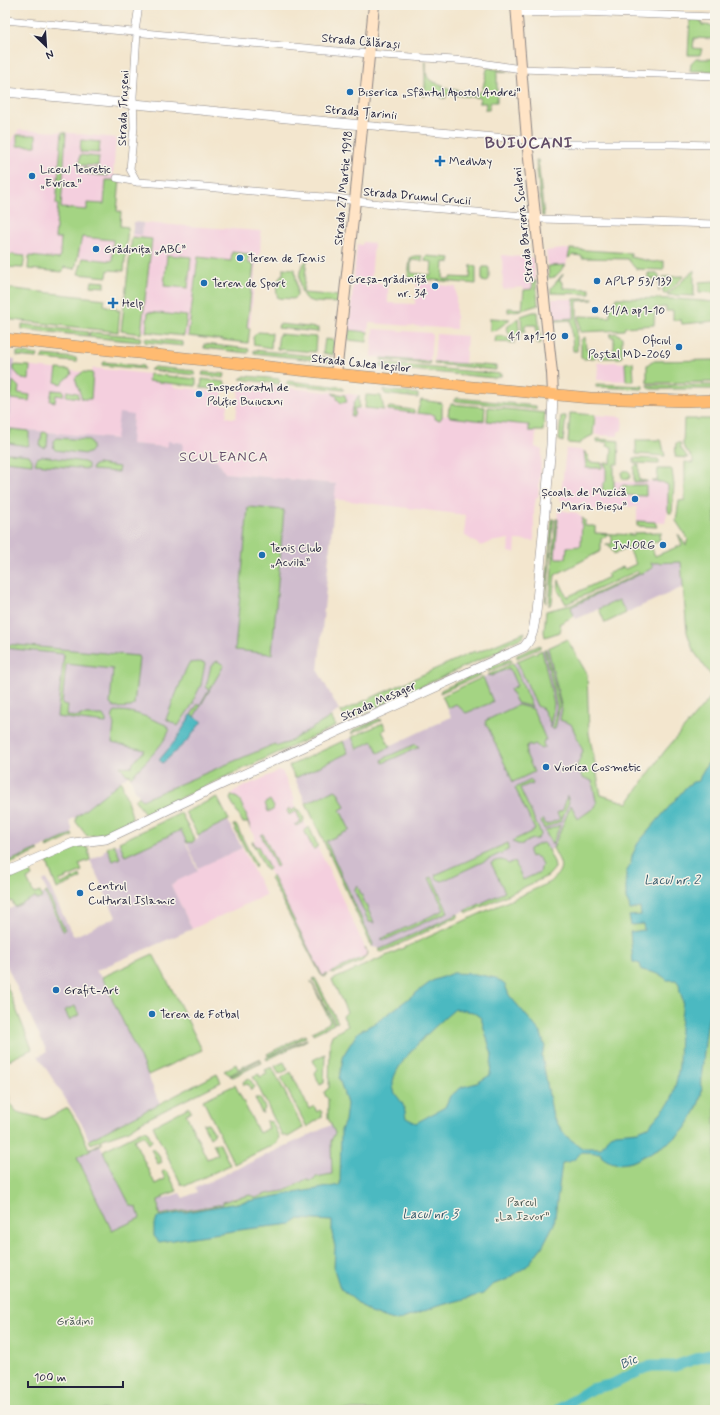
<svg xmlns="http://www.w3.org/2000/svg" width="720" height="1415" font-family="Mynerve,sans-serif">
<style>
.built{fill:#f4cfde}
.industrial{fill:#d0bdce}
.green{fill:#a4d483;stroke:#637b5f}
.water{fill:#4bb9c1;stroke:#366e7e;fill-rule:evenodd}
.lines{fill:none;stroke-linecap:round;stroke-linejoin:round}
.stream{stroke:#4bb9c1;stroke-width:2}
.river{stroke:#4bb9c1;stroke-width:11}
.minor-casing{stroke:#8a8484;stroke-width:8}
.tertiary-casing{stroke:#8a8484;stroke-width:10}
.secondary-casing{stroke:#8a8484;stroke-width:12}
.primary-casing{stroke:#8a8484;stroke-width:12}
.minor{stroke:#fff;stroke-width:7}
.tertiary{stroke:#fff;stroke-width:9}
.secondary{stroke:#ffe4c6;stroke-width:10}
.primary{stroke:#ffbb71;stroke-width:11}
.poi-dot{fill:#1f6fb2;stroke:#f7f3e8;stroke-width:1.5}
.labels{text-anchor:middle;stroke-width:3;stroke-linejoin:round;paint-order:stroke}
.street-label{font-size:12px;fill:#22223b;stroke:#f7f3e8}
.poi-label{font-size:12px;fill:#22223b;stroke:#f7f3e8;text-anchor:start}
.park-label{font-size:12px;fill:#495751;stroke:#f7f3e8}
.water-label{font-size:13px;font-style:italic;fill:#30576a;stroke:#f7f3e8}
.quarter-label{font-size:14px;letter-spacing:1px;fill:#604b67;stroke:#f7f3e8}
.district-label{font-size:16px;font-weight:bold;letter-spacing:1px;fill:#604b67;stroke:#f7f3e8}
</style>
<rect width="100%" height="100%" fill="#f7f3e8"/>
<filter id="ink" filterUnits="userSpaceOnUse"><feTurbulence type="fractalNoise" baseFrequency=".025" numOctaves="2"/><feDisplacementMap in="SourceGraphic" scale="8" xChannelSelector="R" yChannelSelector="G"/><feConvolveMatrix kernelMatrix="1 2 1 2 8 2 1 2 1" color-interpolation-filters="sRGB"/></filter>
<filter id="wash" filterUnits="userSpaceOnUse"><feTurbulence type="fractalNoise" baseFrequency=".012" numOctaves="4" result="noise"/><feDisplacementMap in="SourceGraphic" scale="16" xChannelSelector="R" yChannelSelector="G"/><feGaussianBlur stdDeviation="0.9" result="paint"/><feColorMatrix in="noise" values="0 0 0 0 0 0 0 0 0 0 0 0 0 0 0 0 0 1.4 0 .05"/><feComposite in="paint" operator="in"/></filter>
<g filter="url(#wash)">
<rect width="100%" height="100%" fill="#f3e6ce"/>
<path class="built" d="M19,130l43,2 54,6 -3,37 5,1 2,4 -3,31 4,1 -1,14 8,1 -3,36 -47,-6 3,-17 -20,-2 -2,21 -54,-5v-107l4,-3z
M143,223l118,8 -1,24 -3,1 -9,87 -127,-14 11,-95h10z
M363,242l11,1 -3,37 5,3 12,1v19l27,1 2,-22 39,5v42l-87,-6 -1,9 -19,-2 8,-86 5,1z
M563,249h7l-4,16 -18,1 -2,-15z
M502,255l31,3 3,31 -12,1 -1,-3 -20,2z
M552,299h22v19l-21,1z
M373,329l58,4 1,2 -2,27 -59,-5z
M436,334l31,2 -2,28 -31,-2z
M614,362l11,1 1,18 -29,-1 1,-13 -1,-4z
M14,365l78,8 1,-5 56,6 -1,7 25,3v3l50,5 -1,13h6l-2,12 6,1h4l4,-35 119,12 -4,5 -2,8 96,8 81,9 -1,6 7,1 -1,15 7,3 -4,47h-2l-2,14v30l-18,-1 -1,13 -7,-1 1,-13 -19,3 -9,4 -17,-11 2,-20 -132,-16 1,-15 -110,-11 -8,-13 -35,-5v-4l-14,-4 -38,-3 3,-29 -17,24 -108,-11z
M596,415l27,2 -1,13 -4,2v4l-23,-1z
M566,449l13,1 5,1 2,17h16v-5h2v2h2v16l41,1v-1h5v1h11l5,3v25l-3,13 -28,-2v-14l-16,-1v3h-5l-1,-3h-13l-1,4 -16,-1v-5h-8l-18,-4 3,-14z
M560,510l17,3 5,5 -1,28h-8l-7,12h-12l4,-47z
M279,771h3l13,29 -2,2 4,9 3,-1 6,16 3,4 19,38 39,84v4l-44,20 -55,-107 -2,-2 -13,-26 3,-1 -8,-17h-5l-13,-24 4,-8z
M242,848l24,47 -74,34 -21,-44 6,-3 -1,-1 22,-11 -1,-2z"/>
<path class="industrial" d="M134,222l9,1 -1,12 -10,-1z
M5,358l10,1 -6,69 107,11 3,-26 14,2 -2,29 36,3 1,-6 15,2 -1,12 35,5 8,13 111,11 -18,187 21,39 -23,17 -29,16 -11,3 -2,-2 -132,56 -7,-10 -6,-16 -45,38 -15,9 3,7v6l-67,29z
M681,562l2,25 -57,26 -7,-13 -43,19 -6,-12 83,-40 -3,-4z
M567,639l20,35 2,59 12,63 -6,11 -34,24 -7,17 -10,4 3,21 -166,76 -9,-2 -83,-181 94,-43 3,6 -4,2 8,15 61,-29 -9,-21z
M178,817l13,26 7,-4v-4l30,-14 14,27 -44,20 -11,-25h-1l12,28 -21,10v1l-6,3 21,44 -97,42 7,6 34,71 24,56 -71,36 -6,-14 -45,-70 9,-4 -42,-90v-51l42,-19 -5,-11 4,-2 26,55 3,2 41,-19 -26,-57 14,-7 -1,-2z
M331,1125l4,8 -4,8 1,33 -16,3 -2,3 -6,1 -1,-1 -10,4 -11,7 -24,4 -6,3 -6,-3 -9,3 -7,-1 -11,7 -64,11 -1,-15 22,-7 3,5 14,-6 -2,-4z
M100,1145l30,60 7,3 3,10 -28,13 -35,-74z"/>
<path class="green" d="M690,19h10l2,6 13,1v13l-21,-1 -1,10 9,1 -2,6h-12z
M696,59h19v12h-25l1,-7z
M425,61l1,1c0,17 0,18 17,23v3l19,3 1,2h6l7,2 3,-3h3l5,-23 1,-1 24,4 -15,-1v31h-7l-1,8h-4l1,-7h-7l1,-5 -34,-4v4h-5v-3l-15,-1 -1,2h-3l3,-8z
M62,132l4,1 -5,75 26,2v-7l17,1 2,-24h14l-3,31 4,1 -1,14 8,1 -4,44 -16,-1 -1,7 -29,-3 5,-16 29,3 1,-21 -31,-3 -7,32 -11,-2 -1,5 -35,-3 1,-13 30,3 1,-4 1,-17h-6l3,-34h-2z
M17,135h19v11h-19z
M81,140l19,2 -1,11 -19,-1z
M80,155l19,2 -1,9 -19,-1z
M536,160h2l6,56h-2z
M84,168l25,2 -1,6 -21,-2 -3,-3z
M132,237l20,2 -11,95 -20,-3z
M570,249l61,4v4l22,5 11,-1v7l-2,2 -25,-1 -3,-2 -6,-8 -46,-1v-2l-9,-1 -5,3z
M232,252l17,2 -1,9 6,1 -7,64h3l-2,15 -60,-7 10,-79 33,4z
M5,254l20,2 -2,12 -18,-1z
M167,255l24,2 -3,31 -24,-2z
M415,256h7v5l-11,-1v13l20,2 1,-13 -7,-1 1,-5 25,2 -1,5 -6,-1 -1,17h7l1,-2 19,1 1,-13 5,2v17l-66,-6 -2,-1 2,-18 1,-2z
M307,260l-4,33 38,3 -1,7c-10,-1 -23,1 -32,-3 -9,-3 -10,-25 -7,-32 1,-3 4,-6 6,-8z
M566,265l-11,12 -6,1 -1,-12z
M483,267h5l1,1v11l-2,3 -5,-1v-12z
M283,268l12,1 2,20v7l-4,3 -15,-1c-3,-7 -1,-17 3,-23h2z
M694,270v26l-27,-1z
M648,273h9l2,2v17v-13h-11z
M563,274v1l-3,2v4l3,1v6l27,1v5l-39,-1v-5z
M684,276l-17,17 -3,1 -1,-2v-15z
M92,281l13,1v5l-14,-1z
M533,281h3l2,24 -16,5 -14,2v-4l14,1 2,-19 8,-1z
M715,281v12l-16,-1v-10z
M5,288l100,11 -1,6 13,4v2l3,-1 -2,22 -113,-13z
M616,298l61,1 38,3v19l-33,3 -1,-4h-8v-9h-7v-4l-11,1 -1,17 -29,2 -1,3 -44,2 -1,-16 31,1v-12h4z
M574,299h19v1l-16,1v50h-4l-2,-31 -16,1v-2l19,-1z
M148,312l39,4 -3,20 -38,-4z
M533,312h5l3,31 -3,1 -2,-19h-11v7h-3l-1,-16z
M490,318l20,1c-6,5 -13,12 -20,12z
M518,318l2,20 -4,2 -4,-2 -6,-10z
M22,324l66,8v4l-66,-7z
M279,324l39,4v4l-40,-4z
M349,330l19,2 -1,10 -19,-2z
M90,332l51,5 -1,5 -51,-5z
M258,332l14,1 -1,15 -17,-3 -1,-8z
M616,333l6,4v19l-1,2h-22v-4l13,-3 2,-3v-11h-4v-3z
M279,334l37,3 -1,15 -38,-3z
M496,336h8l11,7 -20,-1z
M585,337l1,12h9v9l-11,1 -3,-1v-18z
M145,338l38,4v4l-38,-4z
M325,339l8,1 1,3 -1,12 -10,-2z
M204,344l45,5 -1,4 -44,-5z
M254,350l78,8 -2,4 -76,-9z
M17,352l21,3 -1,3 -20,-2z
M43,355l33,3 1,4 -35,-3z
M381,358l49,4v2l-49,-4z
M715,360v22l-68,1v-18l5,-4z
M104,362l39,4 1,3 -42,-4z
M434,362l62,4v4l-62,-6z
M633,362l1,19h-8l-1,-18z
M381,363l85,8 36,3 -1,2 -6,2 -115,-11z
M14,365l16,1 -1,14 -7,-1 -8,-9z
M154,367l41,4v4l-45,-5z
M57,369l13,1 2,4 -11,10 -6,-2z
M83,372l10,1 -2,26h-9l-7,-21z
M203,372l22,2 -1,4 -22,-3z
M149,374l47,5v7l-48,-5z
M245,376l34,3 1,5 -40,-5z
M202,379l23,3 -1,8 -23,-2z
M13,381l6,6 -1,6 12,2 -1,6 -18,-2z
M288,381l54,6 2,3 -58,-6z
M596,384l47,2v2l-1,1 -46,-2z
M647,385h68v4h-64l-3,-1z
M52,390l12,1 -1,5 -7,-1 -1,7 -5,-1z
M384,390l34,4v4l-33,-4z
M67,391l10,2 2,5 -13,-2z
M332,393l13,2 2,7 -6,1 -4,-4v-3l-3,-1z
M359,395v13h-4l-1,8h-3l3,-13z
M366,395l15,1 3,14 -19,-2z
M457,398l79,8v3l-83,-8z
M421,400l21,3v14l-2,3 -5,-1v-4l-18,-2z
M451,404l34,3 -1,14 -34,-4 -2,-2 1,-7z
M390,407l24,3v3l-26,-3v-2z
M488,407l57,6 -2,18h-14v-6l-42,-4z
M570,413l25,2 -2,20 -10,5 -3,4 -12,-1z
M561,416h5l-3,26 -4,-2z
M684,419h31v262l-22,-31 -6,-18 -6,-70 -30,1 2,5 -82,39 3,9 -15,8 2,4 -1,4 -15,5 -1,-5 2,-21 25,-6 68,-32 -2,-2 -71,33 -8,-14 1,-10 8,17 42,-20 -2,-3 16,-7 2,2 11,-5 -8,-17 -14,7 -3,-7 -5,-2v-1h6v-8l-6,-1v2l-5,1v13l-46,24 -3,27 -3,4 7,-87h2l-3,39h11l1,-11 14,-1 1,-28 3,2v6h10v7l39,2v-2l27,-1v3h-2l1,5 -10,4 5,12 27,-11 -4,-11 8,11 2,-6 -12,-18 3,-20 6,-1v-38l8,1v-4l-10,-13z
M10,429l19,2v14l-2,1 -18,-3z
M43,432l5,1 -1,13 -3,2 -4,-2 2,-13z
M56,438l33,2c5,6 4,12 -3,14l-31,-4 -1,-1 -1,-8z
M597,439l22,2 -1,23h-4v31l-12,-1 1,-10 3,-3v-15l-2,-1v-2h7l1,-16 -5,-1v-4h-10z
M636,440h24l2,3 3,13 -29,-2z
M676,443h5l-1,4 8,11 -13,-1z
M584,451l4,4 1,7 13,1v5h-16z
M9,453l20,2 3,5v4l-27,-3v-7z
M42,456l42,6 4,2v5l-53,-5 2,-6z
M634,458l24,1 1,1v4l-25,-1z
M97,464l22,3 -1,5 -26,-2 1,-4z
M636,465h3v15l8,1v1h-13v-15z
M658,469h13l1,1 2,15 -2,27 -1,1h-2l-1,-3v-25l-6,-3h-10v-1h5z
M621.5 475a4.5 4.5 0 1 1 9 0a4.5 4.5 0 1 1-9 0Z
M624,485l7,1 3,-1h12v11l-25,-1 -1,-8z
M248,507l36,3 -12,144 -37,-4z
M552,519h2l-8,84 -1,-2z
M637,521l18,1 2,5 -20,-1z
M619,600l7,13 -21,10 -6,-14z
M525,632l-2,5 -22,10v3l-153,70 -8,-8 135,-61 1,2z
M567,639l20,35 2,59 12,62 27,8 36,-51 50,-59 1,-4v721h-710v-333l6,28 6,7 28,7 23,-11 10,16 11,25 12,-6h2l-26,14 35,74 28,-13 -3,-10 -7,-3 -27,-53 1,-2 40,-20 3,1 5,10 -3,3 -5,-9 -10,5 21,44 10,-5 -3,-7 3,-2 3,3 9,18 -14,5v2l-5,2 1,15 64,-11v-2c9,-4 17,-4 27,-7l6,3c9,-5 18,-5 28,-7 6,-2 16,-9 23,-12l1,2 6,-1 2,-3 16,-3 -1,-33 4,-8 -7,-15v-19l-2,-2 -2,-5 5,-4 1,-47 2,-6 16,-9 -5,-10 4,-4 -15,-32 219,-98c14,-15 11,-16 2,-34l18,-43 7,14 17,-12 2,-5 -1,-1 -4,-20 -10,-4 -5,-11 6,-15 -12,-27 -11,-4 2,-11 -14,-61z
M5,644l133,12 1,2 -5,47 -3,2 -16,1 -5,-4 3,-35 -47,-5 -4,40 6,1 -1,11 13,1v-2h23l3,5v3l-49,-6 7,-63 -59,-6z
M540,645v3l-23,10v-3z
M544,649h2l14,57 -5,23h-3l5,-22z
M542,650l12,54 -4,24v-5l-7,-14 -6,-3 -20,-45z
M509,659l3,2 -24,11 2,-5z
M217,661l7,4 -30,52 -3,-2 7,-11 2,1 9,-16 -3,-2 5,-21z
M199,662l6,1 -4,22 -8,16 1,1 -16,24 -12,-7 20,-50 3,-6z
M513,663l19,44 -15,-4 -7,-14 7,-3 -8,-18 -18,8 -3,-1z
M476,674l5,1 -41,18 1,-3z
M483,677l10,25 -27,11 -10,-9 -8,4 -6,-12z
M518,705l15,4 13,31h-2l-1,4 2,3 -4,2 -6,-5 -4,2 -1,-2 -3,2 -1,8 8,18 -21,10 -28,-61z
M119,711c17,0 32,8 47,14l3,6c-5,14 -28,35 -38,46l-2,-3 -2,1 -7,-9 12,1 1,-4 12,-13 -33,-7 2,-19c-2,-4 -2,-7 0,-11z
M331,717l5,9 -191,88 -10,-14 4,-4 3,4 133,-56 1,2 11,-3z
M378,719l4,1 -31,14 3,-4z
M383,723l3,6 -4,2 8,16 -12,6 -5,-12 -16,8 -5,-12z
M343,741l5,12 -53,25 -6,-12z
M416,744l3,3 -36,16 -1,-3 2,-2z
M531,780l2,4 -2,1 -1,-1 -10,4 21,46 -4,5c-12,-1 -13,11 -25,2l23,-11 -20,-42z
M121,781l11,35 -1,4 -32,15 -12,1 -11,-14v-5z
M335,790l3,2 7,15 -5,3 10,20 -24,11 47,103 -1,3 -66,-144z
M232,795l7,4 8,17 -1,1 5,12 -3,-6h-5l-13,-24z
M567,796l2,6 -8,19 -17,8 -3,-8 2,-2 3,6 14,-6 -3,-6 6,-3z
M217,797l12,23 -31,15 -13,-23z
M270,800l4,7 -1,3 -5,2 -3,-9z
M290,808l1,3 5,-3 2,3 2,-1 4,9 -1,4 -7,3 -1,-1 6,-3 -5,-11 -7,4 -2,-5z
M181,813l14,27 -4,3 -1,-1 -3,1 -6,-13 -56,26 -6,-14z
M233,825h3l20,40 -1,3z
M560,825l-8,20 -7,-14z
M309,827l8,17v3l-3,2h-1l-9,-19z
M72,834l1,2 -26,12 -1,-2z
M263,834l15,32 -2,1 -15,-32z
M253,841l3,6 2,-1 11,22 -1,2h-2l-14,-28z
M508,843l1,3 -1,4 -66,31 -5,-2 -2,-4z
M542,843l3,1 9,18 1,6 -7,8 -80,37 -3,-2 40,-19 -14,-29c6,-3 12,-5 17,1l4,-2h3l8,18 17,-8 2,-7 -3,-7 -6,-2 -2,1 -2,-5v-3z
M114,844l6,14 -7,3 -6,-13z
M82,846l6,2 2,12 -11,4 3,7 -23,10 2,3 19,-9 1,3 -24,11 -10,-27 30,-15z
M38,849l1,2 -34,15v-3z
M29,870l3,7 -5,2 7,15 6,-2 2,6 -5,2 -2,-3 -20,10 -3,-6 -7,3v-24z
M272,876l50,99 1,1 4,-2v1l-3,2 -3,-2 -51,-97z
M432,877l16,35 -63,28 -4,-1 63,-29 -15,-32z
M357,885l17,38 -5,-1 -14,-30v-2z
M47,892l18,38 -2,1 -18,-38z
M458,914v3l-76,35 -3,-1v-2h2z
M365,947l3,6 -1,3 -5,5 -29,13 -3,-1 36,-17 1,-4z
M153,954l24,45 25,51 -54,25 -46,-98z
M315,978l23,44 -3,1 -22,-44z
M5,981l27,68 -27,13z
M311,981l23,43 -21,10 -1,-2 17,-9 1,-2z
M75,1006l4,9 -10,5 -4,-10z
M305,1035l1,2 -38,19 -1,-2z
M307,1039v1l-40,20 -1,-2z
M325,1054l-1,29 -4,2 -5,-11 2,-5 -4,-9z
M259,1059h2l-31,16 -6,-4 12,-7 2,5z
M262,1061l-1,2 -28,14 -3,-1z
M284,1062l4,8 -9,4 -4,-8z
M272,1067l31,61 -15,9 -6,-2 -29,-59 6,-2 1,3 7,-3 -2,-4z
M291,1072l18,37 5,-3 3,6 3,-2 2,2v5l-15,10 -26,-49z
M217,1074l4,8 -78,39 -14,9 -26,9 -12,5 -2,-4z
M249,1078l6,9 -4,3 -3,-6 -4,1 -1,-3z
M235,1085l24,48 10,-5 -3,-7 6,1 7,15 -2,6 -43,21 -31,-64z
M255,1098h5l5,10 -3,6z
M189,1107l2,5 -5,2 21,45 11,-5 -5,-10 5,-1 2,1 10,21 -45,21 -4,-2 -28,-58z
M208,1123l6,9v3l-4,3 -7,-14z
M151,1149h3l3,3 5,10 -4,2z"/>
<path class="water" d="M191,715l11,6 -13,18 -26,24 -4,-3 17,-20z
M715,756v238c-9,22 -10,53 -13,77 -1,9 1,19 -2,28 -2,9 -11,25 -17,32 -11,11 -27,19 -41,26 -13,8 -29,10 -41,-1v-3l-20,-1c-5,8 -11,10 -19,11l-8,61 -12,23 -15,19 -19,13 -16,6 -9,9 -45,12 -41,15 -27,-8 -30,-25 -6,-19 1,-22 -3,-14v-12l-33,-2 -7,5 -45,5 -88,13 -5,-6v-12l4,-7 182,-32 1,-55 4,-9 2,-17 -8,-26 5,-24 14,-22 19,-10 55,-41 21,-8 22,1 21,4 9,7 4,10 32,38 4,14 -3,9 11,61 13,19 16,12h19l8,-12 7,-3 22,-2 10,-4 23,-26 6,-22 2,-14 1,-38 3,-27 -3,-8 -1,-8 -3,-4h-9c-6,-7 -17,-8 -25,-10l-2,-6 -7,-2 -3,-30 14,-2 -1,-6 -12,1 -2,-9 12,-1 -1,-7 -10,2 -1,-5 -3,-6v-26l5,-10 1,-7 6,-13 49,-57 6,-4 6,-1c2,-9 9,-19 16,-25zM455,1009l18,3 8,6 11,37 -2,20 -13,8 -15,4 -12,9 -5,11 -29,16 -10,-5c-1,-4 -1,-11 -4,-15 -5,-8 -8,-8 -9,-18 -2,-21 47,-63 62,-76z"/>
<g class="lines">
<path class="stream" d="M5,1109l3,14 -3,14"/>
<path class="river" d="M558,1410l33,-21 22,-5 30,-15 8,-3h24l26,-9 14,-3"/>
</g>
</g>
<g filter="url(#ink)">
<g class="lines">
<defs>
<path id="minor" d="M516,13l63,-1 136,5
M5,20l364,34 99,7 53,8 194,7
M135,32l4,-27
M362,125l156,14 18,3h17l12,2h107l43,1
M117,178l20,4 32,2 167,14 35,5 164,14 6,2 174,5
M137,182l-7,-13 4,-42 -1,-31 4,-63"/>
<path id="tertiary" d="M5,92l357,33
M5,872l68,-29 33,-4 114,-54 304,-138c10,-10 10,-22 12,-35l15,-167 2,-51"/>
<path id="secondary" d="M516,5l11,135 25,233 1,21
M336,374l19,-173 19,-196"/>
<path id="primary" d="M5,339l331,35 254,24 94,3 31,-1"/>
</defs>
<use href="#minor" class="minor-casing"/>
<use href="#tertiary" class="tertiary-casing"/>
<use href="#secondary" class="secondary-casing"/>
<use href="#primary" class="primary-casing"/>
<use href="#minor" class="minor"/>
<use href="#tertiary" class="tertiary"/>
<use href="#secondary" class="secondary"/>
<use href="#primary" class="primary"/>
</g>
</g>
<g class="poi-dot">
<circle cx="350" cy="92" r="4"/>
<path d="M438 155h4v4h4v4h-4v4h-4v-4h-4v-4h4z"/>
<circle cx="32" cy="176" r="4"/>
<circle cx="96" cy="249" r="4"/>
<circle cx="240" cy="258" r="4"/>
<circle cx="597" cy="281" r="4"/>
<circle cx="204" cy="283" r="4"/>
<circle cx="435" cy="286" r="4"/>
<path d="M111 297h4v4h4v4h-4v4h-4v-4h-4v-4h4z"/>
<circle cx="595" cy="310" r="4"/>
<circle cx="565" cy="336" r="4"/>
<circle cx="679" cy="347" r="4"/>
<circle cx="199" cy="394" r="4"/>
<circle cx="635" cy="499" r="4"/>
<circle cx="663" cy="545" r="4"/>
<circle cx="262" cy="555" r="4"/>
<circle cx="546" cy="767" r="4"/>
<circle cx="80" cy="893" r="4"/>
<circle cx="56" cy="990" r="4"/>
<circle cx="152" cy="1014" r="4"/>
</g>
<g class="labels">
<g class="street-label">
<text transform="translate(361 41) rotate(5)" y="4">Strada Călărași</text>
<text transform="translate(123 108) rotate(-88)" y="4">Strada Trușeni</text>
<text transform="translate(361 112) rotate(5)" y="4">Strada Țarinii</text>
<text transform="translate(343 188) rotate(-85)" y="4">Strada 27 Martie 1918</text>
<text transform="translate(417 196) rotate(5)" y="4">Strada Drumul Crucii</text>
<text transform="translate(523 225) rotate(-96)" y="4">Strada Bariera Sculeni</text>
<text transform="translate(361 363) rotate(6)" y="4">Strada Calea Ieșilor</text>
<text transform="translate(378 701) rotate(-24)" y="4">Strada Mesager</text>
</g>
<g class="poi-label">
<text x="358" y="96">Biserica „Sfântul Apostol Andrei”</text>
<text x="449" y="165">MedWay</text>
<text x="40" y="173">Liceul Teoretic<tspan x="40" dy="14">„Evrica”</tspan></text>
<text x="104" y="253">Grădinița „ABC”</text>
<text x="248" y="262">Teren de Tenis</text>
<text x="427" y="283" text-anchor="end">Creșa-grădiniță<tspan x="427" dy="14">nr. 34</tspan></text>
<text x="605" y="285">APLP 53/139</text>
<text x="212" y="287">Teren de Sport</text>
<text x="122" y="307">Help</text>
<text x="603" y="314">41/A ap1-10</text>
<text x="557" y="340" text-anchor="end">41 ap1-10</text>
<text x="671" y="344" text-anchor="end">Oficiul<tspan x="671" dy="14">Poștal MD-2069</tspan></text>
<text x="207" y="391">Inspectoratul de<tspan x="207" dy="14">Poliție Buiucani</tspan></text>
<text x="627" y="496" text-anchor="end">Școala de Muzică<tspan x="627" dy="14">„Maria Bieșu”</tspan></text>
<text x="655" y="549" text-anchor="end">JW.ORG</text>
<text x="270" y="552">Tenis Club<tspan x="270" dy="14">„Acvila”</tspan></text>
<text x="554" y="771">Viorica Cosmetic</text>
<text x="88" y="890">Centrul<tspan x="88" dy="14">Cultural Islamic</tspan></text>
<text x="64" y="994">Grafit-Art</text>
<text x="160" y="1018">Teren de Fotbal</text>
</g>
<g class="park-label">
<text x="522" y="1206">Parcul<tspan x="522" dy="14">„La Izvor”</tspan></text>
<text x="75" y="1325">Grădini</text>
</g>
<g class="water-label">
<text x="672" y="884">Lacul nr. 2</text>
<text x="430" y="1218">Lacul nr. 3</text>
<text transform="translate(628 1361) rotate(-24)" y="5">Bîc</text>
</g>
<g class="quarter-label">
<text x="224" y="461">SCULEANCA</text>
</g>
<g class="district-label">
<text x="529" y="148">BUIUCANI</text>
</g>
</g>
<rect width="720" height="1415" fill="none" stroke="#f7f3e8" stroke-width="20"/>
<g transform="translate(46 46) rotate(155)" stroke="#f7f3e8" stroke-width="3" paint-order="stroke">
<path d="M0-3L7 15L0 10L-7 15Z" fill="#22223b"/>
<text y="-6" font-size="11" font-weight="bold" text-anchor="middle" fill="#22223b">N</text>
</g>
<path d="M28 1381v6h95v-6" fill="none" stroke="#22223b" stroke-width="2"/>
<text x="34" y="1381" font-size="12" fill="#22223b" stroke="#f7f3e8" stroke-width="3" paint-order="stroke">100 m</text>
</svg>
